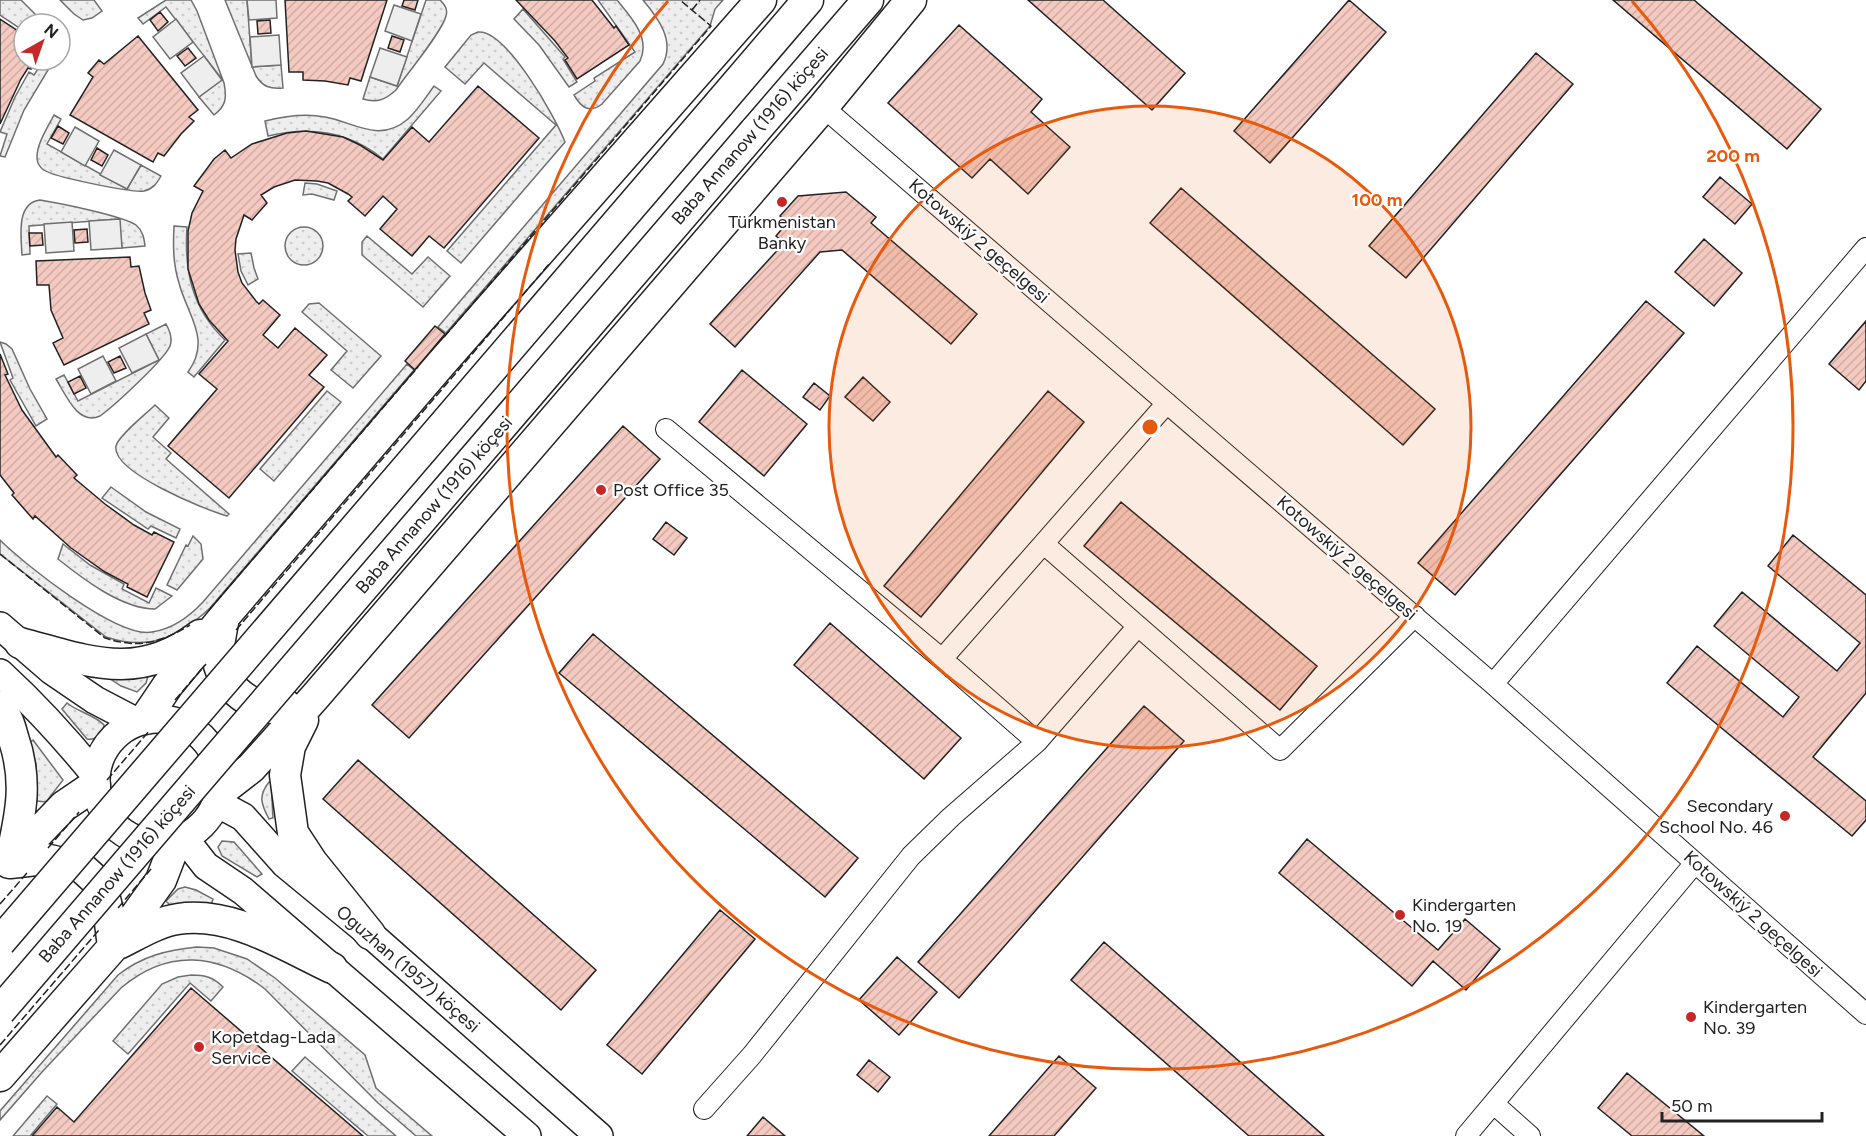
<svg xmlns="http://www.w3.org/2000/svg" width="1866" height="1136" font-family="Figtree,sans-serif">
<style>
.grass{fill:url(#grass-dots);stroke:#6f6f6f;stroke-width:1.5}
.park{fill:#eee;stroke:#6f6f6f;stroke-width:1.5}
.building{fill:url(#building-hatch);stroke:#222;stroke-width:1.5}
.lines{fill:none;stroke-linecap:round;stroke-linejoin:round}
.street-casing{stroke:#222;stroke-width:22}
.secondary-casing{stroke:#222;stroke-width:30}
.primary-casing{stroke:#222;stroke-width:33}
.street{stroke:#fff;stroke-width:20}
.secondary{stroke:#fff;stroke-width:27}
.primary{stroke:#fff;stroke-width:30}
.primary-bridge-casing{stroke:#222;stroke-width:33;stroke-linecap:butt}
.primary-bridge{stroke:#fff;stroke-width:30}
.fence{stroke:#222;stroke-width:1.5;stroke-dasharray:8 3;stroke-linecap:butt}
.ring{fill:none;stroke:#e8590c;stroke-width:3}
.poi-dot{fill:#c62828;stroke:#fff;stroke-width:2}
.labels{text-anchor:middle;stroke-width:4.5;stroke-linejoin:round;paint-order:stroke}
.street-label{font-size:18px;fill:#222;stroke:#fff}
.poi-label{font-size:18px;fill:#222;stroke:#fff;text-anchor:start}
.centre{fill:#e8590c;stroke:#fff;stroke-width:3}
.ring-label{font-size:18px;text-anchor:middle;font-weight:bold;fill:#e8590c;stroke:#fff;stroke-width:4.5;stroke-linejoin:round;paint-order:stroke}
</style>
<defs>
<pattern id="grass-dots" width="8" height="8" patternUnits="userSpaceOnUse" patternTransform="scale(1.5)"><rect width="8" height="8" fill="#eee"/><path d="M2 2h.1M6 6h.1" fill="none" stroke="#ccc" stroke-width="1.8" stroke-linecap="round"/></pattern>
<pattern id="building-hatch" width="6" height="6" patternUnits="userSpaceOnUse" patternTransform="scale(1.5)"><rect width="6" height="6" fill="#f3c9c0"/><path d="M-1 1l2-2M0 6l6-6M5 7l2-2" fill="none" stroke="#d0aca5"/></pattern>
</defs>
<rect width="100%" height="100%" fill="#fff"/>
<path class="grass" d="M0,0h21l24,24h-21v7l-24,-16z
M60,0h34l8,11 -10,7 -9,2 -9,-6z
M166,0h25l6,11 27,72c3,15 2,23 -10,32l-15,-18 23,-18 -56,-72 -23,17 -5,-6z
M225,0h22l5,67 29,-2 2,23c-13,1 -20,-1 -27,-12z
M426,0h14c5,5 8,9 6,16 -4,16 -40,59 -50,74 -11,10 -19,13 -33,9l7,-22 27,9z
M598,0h19c14,17 34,38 23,61l-38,43c-13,10 -21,3 -28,-9l21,-14 -1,-3 41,-26z
M643,0h80l-8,9 -5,17 -264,307 -8,-6 225,-263c12,-24 -5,-46 -20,-64z
M523,9l42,48 -2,2 14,23 -8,5 -30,-42 -25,-26z
M478,32c28,-3 78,86 87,110l-104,121 -14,-12 109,-126 -72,-62 -19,21 -20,-17 26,-32z
M44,60h10l-30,50 -19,47 -5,-1 7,-22 -7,-2 15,-35 14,-25 5,3z
M434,86l7,5 -58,68c-34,-28 -74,-33 -115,-23l-3,-15c20,-5 39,-8 60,-4 29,5 54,27 83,2 10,-9 18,-22 26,-33z
M54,115l7,4 -14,25 80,45 14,-24 20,11c-4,7 -8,13 -17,15 -11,2 -91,-14 -100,-21 -2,-1 -5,-5 -6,-7 -5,-14 10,-36 16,-48z
M305,183l12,1 20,7 -3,9 -22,-6 -9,1z
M40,200c19,3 83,16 96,25 7,6 8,13 9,21l-23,2 -3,-29 -90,7 1,28 -8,1c-1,-19 -6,-52 18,-55z
M174,226l13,1c-3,44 5,82 38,113l-31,37 -6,-5c24,-33 -1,-57 -9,-89 -6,-19 -6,-37 -5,-57z
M285 246a19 19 0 1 1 38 0a19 19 0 1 1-38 0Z
M367,236l45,38 16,-17 22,19 -27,31 -61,-52v-13z
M251,253l3,15 4,11 -10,6 -7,-14 -3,-17z
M319,303l62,53 -28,32 -22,-18 16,-19 -45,-39 7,-8z
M166,324c4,7 7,14 4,22 -6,14 -56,60 -70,70 -22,10 -34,-21 -44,-37l8,-4 14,26 81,-41 -13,-26z
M0,342l6,2 6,5 18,40 17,30 -11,7 -26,-46 3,-2z
M407,364l7,6 -204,238c-32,30 -62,43 -104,29l-106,-83v-14c24,24 118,99 152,92 21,-3 37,-15 51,-30z
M327,391l14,11 -67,79 -14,-12z
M155,405l14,13 -16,19 18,16 -5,6 63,55 -2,2c-21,-6 -116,-44 -111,-70 2,-10 30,-32 39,-41z
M111,487l35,25 34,17 -4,9 -25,-12 -3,3 -46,-31z
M193,536l8,8 2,15 -26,31 -10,-5 19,-40 2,1z
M63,544l27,21 34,19 -2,5 27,14 7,-15 16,8 -17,13c-33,0 -72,-30 -97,-50z
M148,676l-2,7 -9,9 -16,-6 -12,-8z
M67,703c11,9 28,12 37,22 -1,9 -9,16 -17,14l-25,-30z
M33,740l30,40 -17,22 -9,-1 -1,-37 -6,-22z
M269,782h2l2,36 -4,1c-8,-15 -11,-23 0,-37z
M222,841l12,1 28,32 -5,3 -35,-21 -4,-9z
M185,887l11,3 17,9 -2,6 -38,3 -7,-7 12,-12z
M197,947l17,1 33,11 28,19 90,77 11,33 56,48h-16l-38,-33 -113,-114c-47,-36 -97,-41 -144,-1l-79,84 -42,48v-9l118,-136c24,-19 49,-25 79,-28z
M191,975c14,0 22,2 32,12l-12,14 -21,-18 -62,71 -15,-13 49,-57 16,-7z
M305,1057l91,79h-28l-76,-65z
M47,1096l10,8 -27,32h-17z"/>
<path class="park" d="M247,0h29l1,18 -28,2z
M394,5l27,9 -9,27 -27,-10z
M176,19l17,23 -23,17 -17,-22z
M279,35l2,30 -29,2 -2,-30z
M380,48l27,9 -10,29 -27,-9z
M204,56l18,24 -23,17 -18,-24z
M75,127l24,14 -14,25 -24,-14z
M114,150l27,15 -14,24 -27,-14z
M120,219l2,29 -31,2 -2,-29z
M72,222l2,29 -28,2 -2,-29z
M146,334l13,26 -27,13 -13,-25z
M103,356l13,25 -25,13 -13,-25z"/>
<path class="building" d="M285,0h102l-26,81 -11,-3 -2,7 -23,-4 -22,-1v-8h-14z
M404,0h14l-3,10 -13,-4z
M516,0h76l22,28 2,-2 13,19 -52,34 -12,-19 3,-2 -13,-17z
M1028,0h75l82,73 -33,37z
M1349,0l37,32 -116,131 -36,-32z
M1613,0h81l127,109 -34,40z
M160,12l8,10 -10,9 -8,-11z
M0,19l24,16v25h13l-6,9 -3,-1 -7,11 -21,45z
M270,20l1,13 -13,1 -1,-13z
M959,25l83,74 -11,13 39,35 -42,47 -38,-35 -18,19 -84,-75z
M138,36l60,74 -9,7 5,4 -13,13 -17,22 -6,-3 -5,9 -83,-47 23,-38 -5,-4 11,-13 5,4z
M392,36l12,4 -4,12 -12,-4z
M188,48l8,10 -11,8 -8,-10z
M1536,53l37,31 -167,194 -37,-32z
M478,86l61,52 -95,110 -15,-12 -17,20 -32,-27 17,-20 -14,-13 -18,20 -17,-15 4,-4 -4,-3 -20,-11 -11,-2 -22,-1 -21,7 -13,8 6,8 -15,17 -8,-5 -8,24 -1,11 3,22 4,11 14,18 3,3 4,-4 17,15 -17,20 15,13 17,-20 32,27 -18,20 15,12 -95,111 -61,-52 49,-57 -18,-15 29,-33 -19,-21 -10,-16 -11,-35v-38l4,-18 11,-22 -9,-5 20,-27 11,-9 6,8 21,-14 35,-11 19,-2 37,6 17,8 23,15 29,-33 17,15z
M58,126l11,7 -6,11 -12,-6z
M97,148l11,7 -6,11 -11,-6z
M1720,177l32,27 -17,20 -32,-27z
M1181,188l254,221 -32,36 -253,-222z
M846,192l30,25 -5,6 106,91 -26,30 -109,-94 -22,2 -85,95 -25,-23 74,-81 -8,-7 11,-13 -7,-7 18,-20z
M87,229l1,13 -13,1 -1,-13z
M29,233h13l1,12 -13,1z
M1704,239l38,34 -28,33 -39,-34z
M130,257l1,10 8,-1 6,27 6,17 -7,3 5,11 -85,41 -11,-22 10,-5 -12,-28 -2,-25h-12l-1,-24z
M1646,301l38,32 -229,262 -37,-32z
M1866,321v60l-7,9 -30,-26z
M435,326l10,8 -30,36 -10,-9z
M0,354l8,20 -3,1 17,35 34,47 2,-2 19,20 -3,3 31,26 29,21 18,10 2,-3 20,10 -27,55 -20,-10 1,-3 -23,-12 -34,-24 -36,-32 -2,3 -21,-24 2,-2 -14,-18z
M120,356l6,12 -12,5 -6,-11z
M742,370l65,54 -43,52 -65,-54z
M80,376l6,12 -12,6 -6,-12z
M863,377l27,25 -17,19 -28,-24z
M814,383l16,13 -10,14 -17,-13z
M1048,391l36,31 -163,195 -37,-31z
M623,426l37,33 -251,279 -37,-33z
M1121,502l196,164 -37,44 -196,-164z
M666,522l21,16 -13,17 -21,-16z
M1793,535l73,60v98l-53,64 53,44v19l-14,16 -185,-153 30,-37 86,71 16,-20 -85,-71 28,-34 95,79 23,-28 -92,-77z
M830,623l131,115 -37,41 -130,-114z
M593,634l265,224 -33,39 -266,-224z
M1144,706l40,35 -225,257 -41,-36z
M358,760l238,210 -35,40 -238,-211z
M1307,839l131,111 27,-31 35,30 -34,41 -33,-29 -21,25 -133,-113z
M720,910l35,29 -113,135 -35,-29z
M1104,942l220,194h-75l-178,-156z
M897,957l40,35 -38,43 -40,-35z
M191,988l172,148h-331l25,-29 17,15z
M1059,1056l37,32 -42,48h-65z
M869,1060l21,17 -12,15 -21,-17z
M1627,1073l77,63h-72l-34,-28z
M763,1117l22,19h-38z"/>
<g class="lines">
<defs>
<path id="street" d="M823,107l670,577 373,330
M666,429l276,230 95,83
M1044,544l236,206 135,-134
M942,659l225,-256
M1493,684l373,-436
M1494,1104l36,32
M704,1109l48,-54 159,-199 40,-39 86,-75 101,-116
M1466,1136l229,-273"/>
<path id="secondary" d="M0,626l51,44 44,30 42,22
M0,673c35,32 66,66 96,103
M96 781a62 62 0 1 1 124 0a62 62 0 1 1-124 0Z
M217,803l26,14 42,47 85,70 229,202
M184,838l22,28 37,25 284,245"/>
<path id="primary" d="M719,104l89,-104
M754,132l114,-132
M224,617c-2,13 -6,28 -6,41 0,23 32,50 54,50 5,0 10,-2 14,-3
M20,643c68,18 118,40 180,-8
M0,707c7,9 10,19 13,30 16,46 7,80 -3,126
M145,719l23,-34 56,-68 216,-252 321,-365
M303,720l-13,26 -5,29 8,58 19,29 58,72
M220,792l31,-24 63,-70 509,-591 88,-107
M9,863l55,-57 31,-21
M10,863l35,-4 36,8 21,19 7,29 4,32
M118,944c19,-9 39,-22 60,-25 54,-8 107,27 154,49
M0,1076l113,-129 48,-67 15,-39"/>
</defs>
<use href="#street" class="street-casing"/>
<use href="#secondary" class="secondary-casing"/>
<use href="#primary" class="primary-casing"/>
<use href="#street" class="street"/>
<use href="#secondary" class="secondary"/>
<use href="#primary" class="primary"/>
<defs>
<path id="primary-bridge" d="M0,942l719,-838
M0,1011l754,-879"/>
</defs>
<use href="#primary-bridge" class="primary-bridge-casing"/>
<use href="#primary-bridge" class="primary-bridge"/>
<path class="fence" d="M692,10l8,-10
M444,337l267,-311 -31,-26
M0,554l105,84c34,11 55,5 85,-13
M209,610l209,-243
M236,630l314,-367
M175,700l31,-36
M107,780l43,-50
M48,848l31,-36
M0,904l27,-31
M118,908l33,-39
M0,1045l99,-115"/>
</g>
<circle cx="1150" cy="427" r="321" fill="#e8590c" fill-opacity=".12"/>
<g class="ring">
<circle cx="1150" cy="427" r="321"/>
<path d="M1632 1A643 643 0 1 1 668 1"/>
</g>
<g class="poi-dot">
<circle cx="782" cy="202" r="6"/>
<circle cx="601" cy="490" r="6"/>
<circle cx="1785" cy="816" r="6"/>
<circle cx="1400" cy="915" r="6"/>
<circle cx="1691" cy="1017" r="6"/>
<circle cx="199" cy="1047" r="6"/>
</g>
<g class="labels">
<g class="street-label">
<text transform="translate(750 136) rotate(-49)" y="6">Baba Annanow (1916) köçesi</text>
<text transform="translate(979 241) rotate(41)" y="6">Kotowskiý 2 geçelgesi</text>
<text transform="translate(434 505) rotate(-49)" y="6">Baba Annanow (1916) köçesi</text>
<text transform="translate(1347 558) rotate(41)" y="6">Kotowskiý 2 geçelgesi</text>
<text transform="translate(117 874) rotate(-49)" y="6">Baba Annanow (1916) köçesi</text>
<text transform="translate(1753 914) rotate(42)" y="6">Kotowskiý 2 geçelgesi</text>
<text transform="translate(408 969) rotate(41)" y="6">Oguzhan (1957) köçesi</text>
</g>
<g class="poi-label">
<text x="782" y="228" text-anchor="middle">Türkmenistan<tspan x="782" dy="21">Banky</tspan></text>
<text x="613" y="496">Post Office 35</text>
<text x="1773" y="812" text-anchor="end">Secondary<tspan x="1773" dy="21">School No. 46</tspan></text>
<text x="1412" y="911">Kindergarten<tspan x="1412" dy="21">No. 19</tspan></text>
<text x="1703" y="1013">Kindergarten<tspan x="1703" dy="21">No. 39</tspan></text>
<text x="211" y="1043">Kopetdag-Lada<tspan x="211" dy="21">Service</tspan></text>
</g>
</g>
<circle cx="1150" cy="427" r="9" class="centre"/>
<g class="ring-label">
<text x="1733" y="162">200 m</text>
<text x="1377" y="206">100 m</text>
</g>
<g transform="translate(42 42) rotate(40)"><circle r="28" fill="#ffffff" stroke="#a7a7a7" stroke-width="1.5"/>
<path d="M0-4.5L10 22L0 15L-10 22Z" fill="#c62828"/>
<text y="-9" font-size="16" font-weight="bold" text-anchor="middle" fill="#222222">N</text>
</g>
<path d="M1662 1112v9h160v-9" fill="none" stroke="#222222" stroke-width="3"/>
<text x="1671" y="1112" font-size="18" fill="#222222" stroke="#ffffff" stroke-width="4.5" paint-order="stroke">50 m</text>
</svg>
